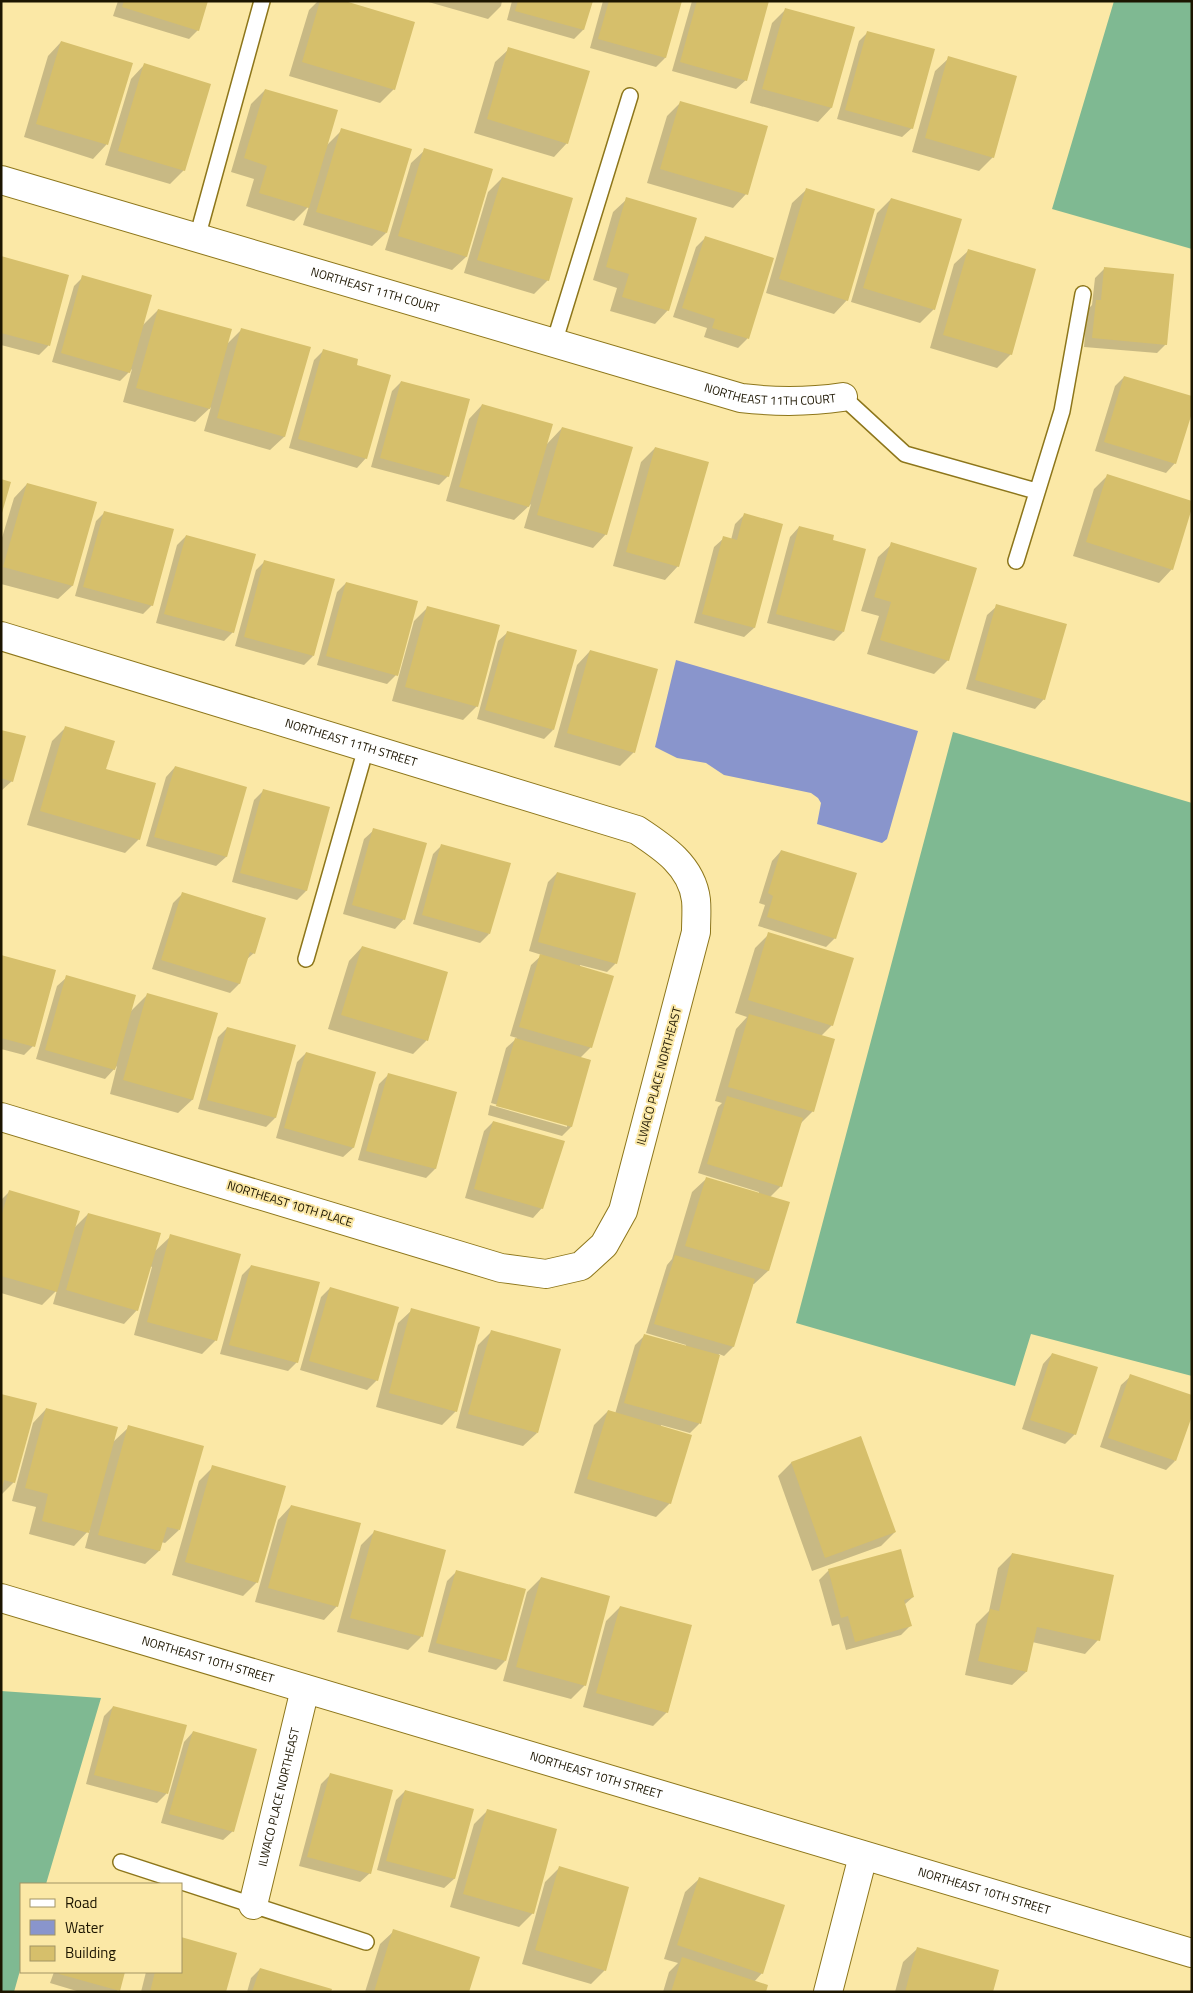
<svg xmlns="http://www.w3.org/2000/svg" width="1193" height="1993" font-family="'Titillium Web',sans-serif">
<style>
.forest{fill:#7fb992}
.water{fill:#8995cc}
.shadow{fill:#0003}
.building{fill:#d6bf6b}
.lines{fill:none;stroke-linecap:round;stroke-linejoin:round}
.service-casing{stroke:#8d761b;stroke-width:18}
.minor-casing{stroke:#8d761b;stroke-width:30}
.service{stroke:#fff;stroke-width:15}
.minor{stroke:#fff;stroke-width:28}
.labels{text-anchor:middle;stroke-width:4;stroke-linejoin:round;paint-order:stroke}
.street-label{font-size:12px;fill:#1c1500;stroke:#fbe8a6}
</style>
<rect width="100%" height="100%" fill="#fbe8a6"/>
<path class="forest" d="M1114,1h78v248l-140,-40z
M953,732l239,71v573l-161,-42 -16,52 -219,-63z
M1,1691l100,7 -55,186h-25v83l-7,25h-13z"/>
<path class="water" d="M676,660l242,71 -31,108 -5,4 -65,-19 4,-21 -3,-5 -7,-5 -87,-18 -18,-12 -29,-5 -22,-11z"/>
<path class="shadow" d="M118,1h89l-9,29 -9,9 -76,-23z
M318,1h22l54,88 -14,14 -91,-27 20,-66z
M425,1h77l-1,5 -13,13z
M512,1h79l-8,29 -9,9 -67,-19z
M603,1h78l-16,57 -9,9 -66,-19z
M692,1h76l-22,79 -10,9 -64,-18z
M786,9l68,19 -23,80 -13,14 -68,-19 22,-80z
M868,32l44,96 -10,9 -65,-18 22,-78z
M61,42l70,22 -25,81 -13,14 -69,-22 24,-81z
M509,49l58,94 -13,14 -80,-24 21,-71z
M949,58l44,99 -14,14 -67,-19 23,-81z
M144,65l40,105 -14,14 -65,-19 26,-86z
M265,90l61,56 16,-16 44,103 -14,13 -69,-21 6,-19 -15,15 -48,-15 8,-27 -23,-7 20,-68z
M681,102l65,92 -13,14 -86,-25 20,-67z
M425,150l67,20 -26,87 -14,13 -67,-20 26,-87z
M502,178l46,102 -14,14 -70,-21 24,-81z
M806,190l41,110 -13,14 -68,-21 26,-90z
M627,199l41,111 -13,14 -45,-13 7,-23 -24,-8 20,-68z
M891,199l43,110 -14,14 -69,-21 26,-89z
M705,238l68,21 -26,80 -9,9 -34,-11 3,-9 -34,-11 23,-70z
M968,251l43,103 -14,14 -67,-20 24,-84z
M1,257l66,19 -19,70 -9,9 -38,-10z
M1104,269l62,75 -9,9 -73,-6 3,-37 5,-5 3,-27z
M83,277l59,49 16,-16 69,34 15,-15 67,19 -25,89 -14,13 -66,-19 7,-24 -16,15 -72,-20 9,-33 -12,12 -68,-19 22,-76z
M324,350l31,16 11,92 -9,10 -68,-20 25,-88z
M1124,377l51,86 -9,10 -71,-22 20,-65z
M401,382l47,94 -9,9 -68,-18 21,-76z
M482,405l64,40 16,-17 44,106 -13,14 -69,-20 7,-24 -17,16 -68,-19 23,-82z
M655,448l23,118 -13,14 -52,-14 28,-104z
M1107,476l65,93 -13,14 -86,-27 21,-67z
M27,484l68,19 -23,83 -14,13 -57,-15v-43l13,-43z
M105,512l47,93 -9,9 -68,-18 21,-75z
M745,514l9,114 -10,9 -50,-14 20,-76 10,-9 7,2 4,-16z
M799,527l44,105 -9,9 -67,-18 23,-86z
M186,536l47,96 -9,9 -68,-18 21,-78z
M892,544l56,116 -14,14 -67,-20 12,-38 -18,-5 17,-54z
M265,561l48,95 -9,9 -69,-19 21,-76z
M346,583l50,92 -9,9 -70,-19 20,-73z
M997,606l47,93 -9,10 -69,-20 21,-74z
M428,607l49,99 -14,14 -71,-19 22,-80z
M508,632l45,98 -9,9 -67,-20 21,-78z
M590,651l44,101 -14,14 -66,-19 23,-82z
M65,728l40,42 34,69 -14,14 -98,-28 25,-84z
M1,731l11,50 -11,10z
M175,767l70,21 -19,69 -10,9 -70,-20 20,-69z
M263,791l65,17 -22,83 -9,9 -65,-18 22,-82z
M374,830l30,89 -9,10 -52,-15 21,-75z
M442,845l47,89 -9,9 -67,-19 20,-70z
M781,851l54,87 -9,9 -68,-21 7,-21 -6,-2 13,-42z
M557,873l59,90 -9,9 -27,-7 11,82 -11,11 10,2 -19,67 -9,9 -74,-21 2,-10 77,22v-2l-76,-22 15,-55 11,-10 -7,-2 21,-71 11,-10 -13,-4 19,-69z
M182,894l72,59 -8,7 -7,24 -9,9 -78,-24 21,-66z
M769,934l63,91 -11,11 -8,75 -14,14 -18,61 -11,11 -2,74 -14,13h-2l-19,63 -9,9 -5,-2 -20,70 -9,9 -29,-8 9,78 -14,14 -82,-24 20,-68 14,-14 7,3 20,-69 9,-9 42,11v-2l-40,-12 21,-68 5,-6 20,-67 14,-13 53,15v-2l-61,-19 20,-66 4,-4 -7,-2 21,-72 11,-12 -12,-4 20,-65z
M362,947l85,26 -21,68 -13,13 -85,-25 21,-68z
M1,956l32,90 -9,9 -23,-6z
M67,977l63,35 17,-17 70,19 -25,86 -14,13 -68,-19 7,-28 -12,13 -69,-20 21,-73z
M227,1028l68,18 -20,72 -9,9 -68,-18 20,-72z
M306,1053l68,20 -21,75 -10,9 -67,-19 21,-76z
M388,1075l68,18 -21,76 -9,9 -68,-18 21,-76z
M493,1122l49,86 -9,10 -68,-20 19,-67z
M9,1192l65,36 14,-14 66,38 17,-16 45,104 -14,14 -68,-19 18,-68 -2,-1 -13,44 -13,14 -71,-20 4,-14 -15,15 -41,-12v-93z
M251,1266l46,96 -9,9 -68,-17 22,-79z
M330,1288l47,92 -10,10 -67,-20 21,-73z
M412,1310l44,101 -14,14 -66,-18 22,-84z
M492,1331l45,102 -14,13 -67,-18 22,-83z
M1052,1354l23,80 -10,10 -43,-15 21,-65z
M1131,1376l44,85 -9,9 -66,-23 21,-62z
M1,1395l13,87 -13,13z
M46,1409l66,34 17,-16 50,103 -14,13 -4,-1 -2,9 -14,13 -60,-16 5,-19 -16,17 -45,-12 7,-27 -24,-6 21,-78z
M861,1438l34,94 -14,14 -69,25 -34,-95 13,-13z
M213,1467l44,115 -14,14 -71,-21 27,-94z
M291,1506l46,100 -13,14 -69,-18 23,-82z
M375,1531l70,20 -24,86 -13,13 -71,-18 24,-87z
M1012,1554l86,86 -13,14 -53,-12 -6,30 -14,13 -47,-10 11,-51 13,-13 9,-43z
M829,1570l84,27 -9,8 6,21 -9,9 -55,15 -7,-26 -7,2 -13,-46z
M456,1572l49,89 -9,9 -68,-18 19,-71z
M541,1578l44,107 -14,14 -68,-18 24,-89z
M620,1607l47,105 -14,14 -70,-19 23,-86z
M113,1707l72,19 -19,68 -9,9 -71,-19 18,-68z
M193,1732l40,99 -10,9 -62,-17 23,-81z
M330,1775l40,98 -10,9 -61,-16 22,-82z
M405,1791l68,19 -19,69 -10,9 -67,-18 19,-70z
M488,1810l45,103 -14,14 -69,-20 24,-83z
M559,1868l46,102 -14,14 -69,-20 23,-82z
M699,1879l63,94 -8,9 11,10h-102l6,-20 9,-9 -14,-4 21,-67z
M394,1931l74,61h-103l15,-48z
M917,1949l75,43h-97l8,-30z
M260,1969l70,23h-83l4,-14z
M54,1972h70l-7,20h-37l-30,-9z
M146,1972h35l44,20h-84z"/>
<path class="building" d="M124,1h84l-9,30 -77,-24z
M320,1h25l70,21 -20,68 -93,-28z
M518,1h75l-9,29 -69,-19z
M609,1h73l-16,57 -68,-19z
M697,1h72l-22,80 -67,-19z
M785,8l70,19 -23,81 -70,-19z
M867,31l68,18 -22,80 -68,-19z
M61,41l72,22 -25,82 -72,-21z
M508,47l82,24 -22,73 -81,-25z
M948,56l69,20 -23,82 -69,-20z
M144,63l67,21 -26,87 -67,-20z
M265,89l73,21 -29,98 -50,-15 8,-27 -23,-8z
M680,101l88,25 -20,69 -88,-26z
M341,128l71,21 -25,84 -71,-21z
M424,148l69,21 -26,88 -69,-21z
M502,177l71,21 -24,83 -72,-21z
M806,188l69,21 -27,92 -69,-22z
M626,197l71,21 -28,93 -47,-14 7,-23 -23,-7z
M891,198l71,21 -27,91 -72,-22z
M705,236l69,22 -25,81 -37,-11 3,-9 -33,-11z
M968,249l68,20 -24,86 -69,-20z
M1,256l68,19 -19,71 -49,-13z
M1104,267l70,7 -7,71 -75,-7 4,-38h5z
M82,275l70,20 -22,78 -69,-20z
M158,309l74,20 -22,80 -74,-21z
M241,328l70,19 -26,90 -68,-19z
M323,349l35,10 -1,6 34,10 -24,84 -69,-20z
M1124,376l68,20v17l-16,51 -72,-22z
M401,381l69,18 -21,78 -69,-19z
M482,404l71,20 -24,83 -70,-20z
M562,427l71,20 -26,88 -70,-20z
M655,447l54,15 -30,105 -53,-15z
M1107,474l85,27v7l-19,62 -87,-28z
M1,479l10,3 -9,31h-1z
M27,483l70,19 -24,84 -70,-19z
M104,511l70,18 -21,77 -70,-19z
M744,513l39,11 -28,104 -53,-14 21,-78 14,4z
M799,526l35,9 -1,5 33,9 -22,83 -68,-18z
M186,535l70,19 -22,79 -70,-19z
M891,542l86,26 -28,93 -69,-21 11,-38 -17,-5z
M264,560l71,19 -21,77 -70,-19z
M346,582l72,19 -20,75 -72,-20z
M996,604l71,20 -22,76 -70,-20z
M427,606l73,19 -22,82 -73,-20z
M507,631l70,19 -23,80 -69,-20z
M590,650l68,19 -23,84 -68,-20z
M65,726l50,15 -9,28 50,14 -16,57 -100,-29z
M1,730l25,6 -13,46 -12,-4z
M175,766l72,21 -20,70 -73,-20z
M263,789l67,18 -23,84 -67,-18z
M373,828l54,15 -22,77 -53,-15z
M441,844l70,19 -21,71 -68,-19z
M781,850l76,23 -21,66 -69,-22 6,-21 -5,-3z
M557,872l79,21 -19,71 -79,-22z
M182,892l84,26 -11,36 -5,-2 -10,32 -79,-24z
M768,932l86,26 -21,68 -85,-26z
M362,946l86,26 -20,69 -87,-26z
M540,954l74,22 -22,72 -73,-21z
M1,955l55,15 -21,77 -34,-9z
M66,975l70,20 -21,75 -70,-20z
M147,993l71,20 -25,87 -70,-20z
M749,1014l86,25 -21,73 -86,-25z
M227,1027l69,18 -20,73 -69,-18z
M515,1038l76,22 -19,67 -76,-21z
M306,1052l70,20 -22,76 -70,-20z
M388,1073l69,19 -21,77 -70,-18z
M727,1096l76,22 -21,69 -75,-23z
M493,1121l72,20 -22,68 -69,-20z
M706,1177l84,25 -21,69 -84,-25z
M9,1190l71,21 -23,81 -56,-16v-59z
M88,1213l73,20 -23,78 -72,-21z
M170,1234l71,20 -24,87 -70,-19z
M675,1255l80,24 -21,68 -80,-23z
M251,1265l69,17 -22,81 -69,-18z
M330,1287l69,20 -21,74 -69,-20z
M411,1308l69,19 -23,85 -68,-19z
M491,1330l70,19 -23,84 -70,-19z
M644,1334l76,21 -19,69 -77,-21z
M1052,1353l46,14 -22,68 -46,-15z
M1130,1374l62,21v21l-16,45 -68,-23z
M1,1394l36,9 -22,80 -11,-3 -2,8z
M46,1408l72,19 -29,106 -47,-12 6,-27 -23,-6z
M608,1410l84,25 -21,69 -84,-25z
M128,1425l76,21 -24,84 -13,-3 -7,24 -62,-16z
M861,1436l35,96 -71,26 -34,-96z
M212,1465l74,21 -28,97 -73,-21z
M291,1505l70,18 -23,84 -70,-19z
M374,1530l72,20 -23,87 -73,-19z
M901,1549l13,48 -10,3 8,26 -57,16 -7,-26 -7,2 -13,-49z
M1012,1553l102,22 -14,66 -63,-14 -10,45 -49,-11 12,-52 9,2z
M456,1570l70,19 -20,72 -70,-18z
M541,1577l69,19 -24,90 -70,-19z
M620,1606l72,19 -24,88 -72,-20z
M113,1706l74,19 -19,69 -74,-19z
M193,1731l64,18 -23,83 -65,-18z
M330,1773l63,17 -22,84 -64,-17z
M405,1790l69,19 -19,70 -69,-18z
M487,1809l70,20 -23,85 -71,-20z
M559,1866l70,21 -23,84 -71,-21z
M699,1877l86,28 -22,69 -86,-29z
M393,1929l87,28 -11,35h-95z
M181,1937l56,16 -11,39h-76l5,-20h26z
M917,1947l82,23 -6,22h-88z
M682,1957l86,28 -2,7h-95z
M260,1968l72,21 -1,3h-79z
M60,1972h65l-5,19 -61,-17z"/>
<g class="lines">
<defs>
<path id="service" d="M197,238l65,-237
M554,343l76,-247
M843,397l62,57 131,37
M1016,561l46,-150 21,-117
M306,959l60,-211
M121,1862l245,80"/>
<g id="minor">
<path id="s1" d="M1,180l740,218c34,4 68,4 102,-1"/>
<path id="s2" d="M1,636l636,194c26,17 55,36 59,70 1,10 0,21 0,32l-73,279 -19,34 -23,21 -35,8 -45,-6 -500,-151"/>
<path id="s3" d="M1,1598l1191,355"/>
<path id="s4" d="M253,1905l52,-216"/>
<path d="M828,1992l35,-136"/>
</g>
</defs>
<use href="#service" class="service-casing"/>
<use href="#minor" class="minor-casing"/>
<use href="#service" class="service"/>
<use href="#minor" class="minor"/>
</g>
<g class="labels">
<g class="street-label">
<text dy="4" stroke="none"><textPath href="#s1" startOffset="390">NORTHEAST 11TH COURT</textPath></text>
<text dy="4" stroke="none"><textPath href="#s1" startOffset="800">NORTHEAST 11TH COURT</textPath></text>
<text dy="4" stroke="none"><textPath href="#s2" startOffset="366">NORTHEAST 11TH STREET</textPath></text>
<text transform="translate(659 1076) rotate(-75)" y="4">ILWACO PLACE NORTHEAST</text>
<text transform="translate(290 1204) rotate(17)" y="4">NORTHEAST 10TH PLACE</text>
<text dy="4" stroke="none"><textPath href="#s3" startOffset="216">NORTHEAST 10TH STREET</textPath></text>
<text dy="4" stroke="none"><textPath href="#s3" startOffset="621">NORTHEAST 10TH STREET</textPath></text>
<text dy="4" stroke="none"><textPath href="#s4" startOffset="111">ILWACO PLACE NORTHEAST</textPath></text>
<text dy="4" stroke="none"><textPath href="#s3" startOffset="1026">NORTHEAST 10TH STREET</textPath></text>
</g>
</g>
<rect width="1193" height="1993" fill="none" stroke="#1c1500" stroke-width="5"/>
<rect x="20" y="1883" width="162" height="90" fill="#fbe8a6" stroke="#a29464"/>
<rect x="30" y="1899" width="25" height="8" fill="#ffffff" stroke="#a29464"/>
<text x="65" y="1908" font-size="15" fill="#1c1500">Road</text>
<rect x="30" y="1920" width="25" height="15" fill="#8995cc" stroke="#a29464"/>
<text x="65" y="1933" font-size="15" fill="#1c1500">Water</text>
<rect x="30" y="1946" width="25" height="15" fill="#d6bf6b" stroke="#a29464"/>
<text x="65" y="1958" font-size="15" fill="#1c1500">Building</text>
</svg>
